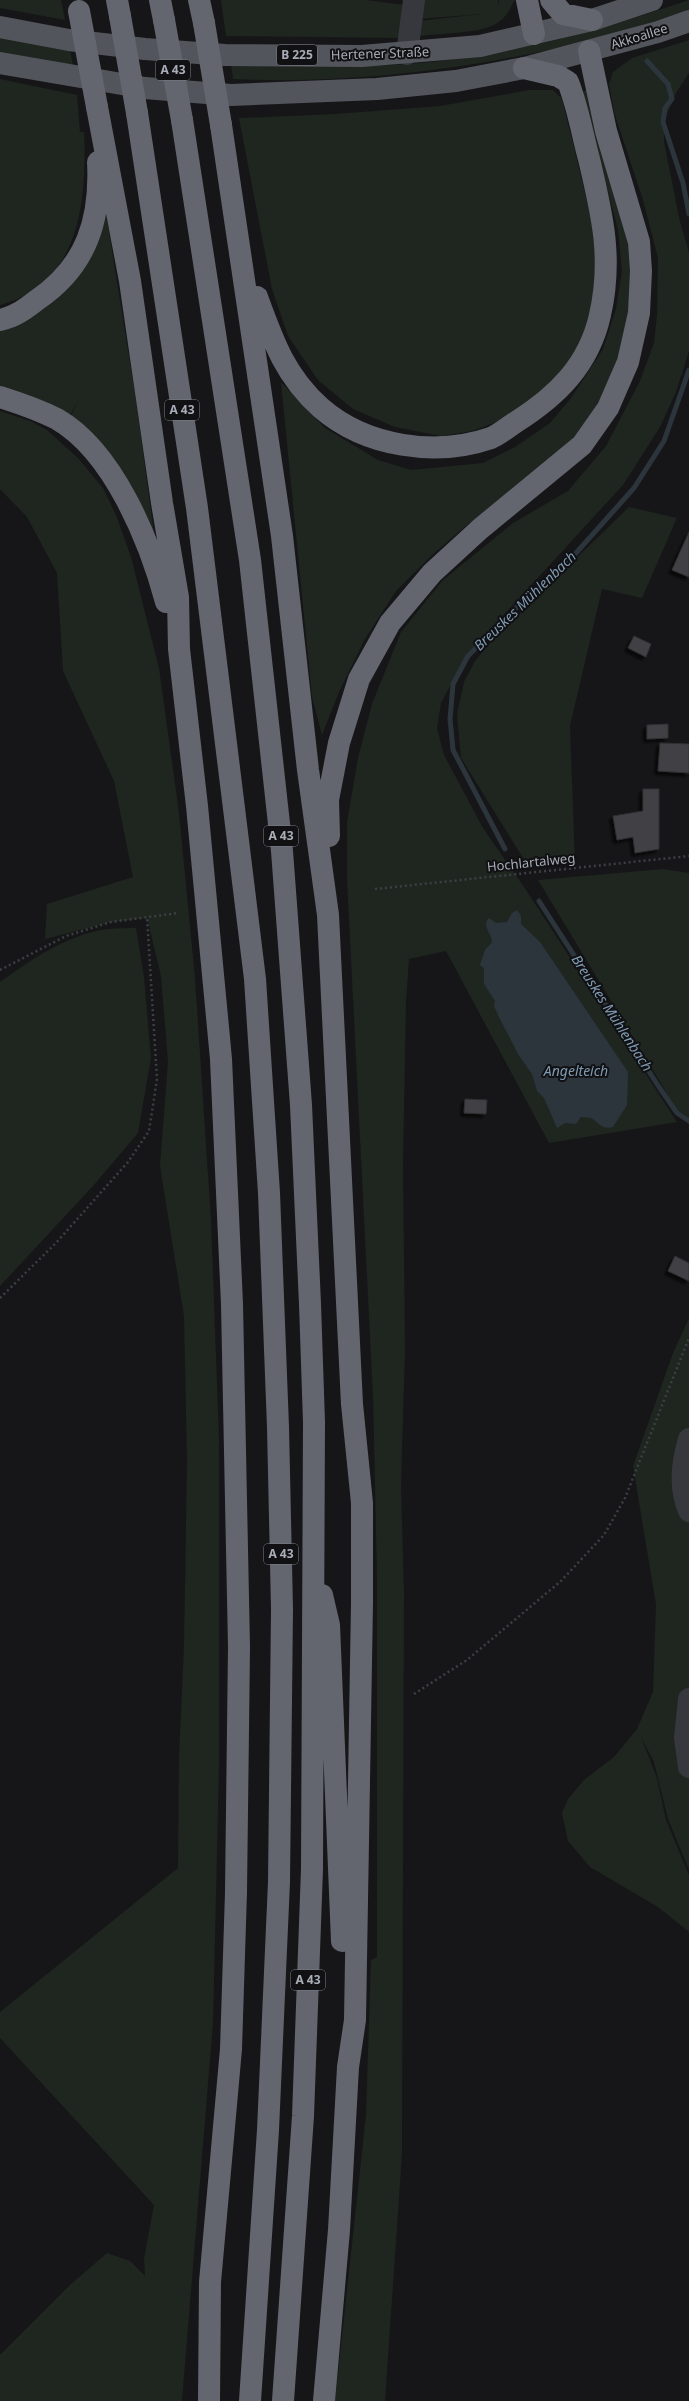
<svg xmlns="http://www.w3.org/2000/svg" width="689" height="2401" font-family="'Noto Sans',sans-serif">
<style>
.green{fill:#1e261f}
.water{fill:#2c353c}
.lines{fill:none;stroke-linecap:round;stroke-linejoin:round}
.stream{stroke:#2c353c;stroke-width:5}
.building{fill:#404145;stroke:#303034;filter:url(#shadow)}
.path{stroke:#3d3f44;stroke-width:2.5;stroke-dasharray:2 3;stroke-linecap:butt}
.minor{stroke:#37383d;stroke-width:22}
.major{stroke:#53555c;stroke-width:22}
.highway{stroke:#63666e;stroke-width:22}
.highway-bridge{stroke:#63666e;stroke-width:22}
.labels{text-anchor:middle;stroke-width:4;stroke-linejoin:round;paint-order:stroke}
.shield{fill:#111113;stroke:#7b7e86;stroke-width:1}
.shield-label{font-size:12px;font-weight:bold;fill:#a8adb8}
.street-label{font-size:13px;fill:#a8adb8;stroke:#111113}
.water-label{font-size:14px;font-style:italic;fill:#7f9bb3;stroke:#111113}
</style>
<defs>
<filter id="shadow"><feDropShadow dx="-3.5" dy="3.5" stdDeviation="1" flood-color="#0009"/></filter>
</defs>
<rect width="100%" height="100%" fill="#161618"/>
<path class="green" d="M0,0h61l4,20 -65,-12z
M221,0h145l39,5 -5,33 -174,-2z
M421,0h77v5l1,-5h21l-6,1c-4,8 -7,15 -14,20 -15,13 -59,12 -79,15l-4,-5 2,-10 62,-7 -63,5z
M689,0v11l-14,5c-42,12 -84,25 -126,34 -104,22 -210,34 -316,29l-2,-15c66,1 134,5 200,-2 88,-9 174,-33 258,-62z
M0,37l70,13 3,15 -73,-12z
M689,40v33l-13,20 -11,26 -1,23 16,80 9,30v99l-13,41 -16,35 -37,58 -157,171 -25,47 -4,25 7,27 39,73 43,62 151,232 -128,21 -103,-192 -37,8 -3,43 -3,161 2,189 -4,133 3,106 -2,563 -17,247h-50l31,-286 5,-155 6,-3v-382l-4,-179 -26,-517v-57l11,-64 14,-54 29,-72 42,-52 70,-57 55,-32 38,-45 34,-65 14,-38 3,-28 1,-57 -15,-58 -29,-88 -5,-28 4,-12 19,-14z
M0,79l77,16 3,37h4c3,70 -4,152 -84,173z
M588,89l38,128 9,92 -12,53 -49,82 -59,49 -48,32 -35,30 -36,36 -31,48 -26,53 -17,43 -10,-38 -31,-315 44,46 53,32 33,10 72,-7 32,-16 35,-24 21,-25 32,-49 13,-40 6,-38 -4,-41 -36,-138z
M529,90h24l9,9 33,134 1,56 -15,54 -13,24 -57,50 -39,14 -31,5 -46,-9 -42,-18 -35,-29 -30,-44 -16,-47 -33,-171 96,-4 105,-8z
M104,215l2,1 2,10 27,167 19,141 -85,-114 9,-19 -10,18 -68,-33v-58c63,-20 87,-51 104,-113z
M0,411l30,10 17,9 31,28 25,30 13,27 15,42 28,111 20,145 16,165 16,242 8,219v328l-6,256 -31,378h-182v-46l71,-71 36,-31 23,8 15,15 -1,-17 10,-54 -154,-167v-26l178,-144 1,-112 5,-110 3,-184 -3,-146 -24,-150 8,-104 -7,-86 -14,-58 -36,4 -66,17 2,-35 86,-27 -19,-96 -51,-110 -6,-98 -30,-56 -27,-28z
M629,507l48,11 -35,80 -40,-9 -32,137 5,138 -47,2 -67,-108 -4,-44 7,-32 11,-21 19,-23z
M663,869l26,4v245l-12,-8 -139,-230z
M136,928l8,49 7,81 -13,75 -45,53 -93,100v-304c32,-23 68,-48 108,-53 9,-1 19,-1 28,-1z
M689,1318v552l-21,-51 -14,-57 -13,-25 16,41 9,42 23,55v57l-31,-25 -68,-40 -22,-26 -6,-28 6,-14 16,-19 30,-23 23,-28 16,-37 3,-88 -23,-138 40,-113z"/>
<path class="water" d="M517,910l4,6v8l19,18 88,130 -1,33 -14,22c-12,3 -13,-4 -22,-9l-10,-1 -5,7 -11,-1 -8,5 -13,-30 -7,-7 -5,-17 -14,-20 -19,-37 -5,-11 1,-5 -11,-17v-16l-4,-3 5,-15 7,-8c0,-9 -11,-16 -3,-24l7,5 11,-1 5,-9z"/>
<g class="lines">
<path class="stream" d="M647,61l21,23 4,15 -7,9 -2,14 20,61 6,31
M505,849l-52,-99 -3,-31 3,-35 15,-28 57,-57 51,-46 58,-65 30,-47 25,-71
M539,901l120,186 18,26 12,8"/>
</g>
<path class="building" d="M689,532v45l-17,-7z
M634,636l17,8 -5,13 -18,-9z
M668,724v14l-21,1v-14z
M660,743l29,1v29l-31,-2z
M643,789h16v60l-24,4 -2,-16 -16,3 -4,-24 30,-5z
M465,1099l22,1 -1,14 -22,-1z
M675,1256l14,7v18l-21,-10z"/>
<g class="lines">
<path class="path" d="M375,889l314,-33
M0,970l66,-34 45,-14 67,-9
M0,1298l56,-55 72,-81 21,-31 8,-52 -10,-162
M414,1694l53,-34 94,-79 43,-46 21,-37 64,-160"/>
<path class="minor" d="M407,54l7,-54
M689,1439c-7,25 -10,48 0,72
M689,1699l-4,39 4,29"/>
<path class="major" d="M0,27l69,13 76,9 80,6 137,1 118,-10 112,-26 60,-20
M0,63l145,25 86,7 146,-6 79,-8 68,-13 134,-36 31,-11"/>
<path class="highway" d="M117,0l3,16
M160,0l4,20
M199,0l5,23
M527,0l7,34
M551,0l12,14 29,6
M97,107l33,174 32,222 16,94 1,52 18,157 24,253 11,245 7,343 -3,245 -5,157 -21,233 -1,119
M137,113l60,395 58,471 14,214 9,234 4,182 -3,273 -11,248 -18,271
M182,120l68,440 32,291 19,254 9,199 4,118 -2,447 -9,247 -20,285
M221,125l61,411 26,234 20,145 24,489 10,99v100l-7,417 -7,47 -9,163 -15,171
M257,297c16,44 28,79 64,111 45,39 115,49 170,30 9,-4 17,-11 25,-16 41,-26 73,-57 84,-107 13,-57 2,-101 -11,-156 -7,-26 -11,-52 -21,-77l-10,-6 -34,-8
M0,320c15,-3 25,-11 37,-20 50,-34 64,-81 61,-138
M0,397c19,6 39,13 57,22 57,33 93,123 109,183
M329,836l-1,-36 11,-57 20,-64 31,-56 42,-50 48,-44 102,-84 26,-37 20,-46 11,-49 2,-42 -2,-29 -33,-111 -17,-80
M322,1595l7,30 13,316"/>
<path class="highway-bridge" d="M79,11l18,96
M120,16l17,97
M164,20l18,100
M204,23l17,102"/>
</g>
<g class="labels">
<g class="shield">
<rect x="277" y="45" width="40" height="20" rx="3"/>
<rect x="156" y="60" width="34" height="20" rx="3"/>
<rect x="165" y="400" width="34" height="20" rx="3"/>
<rect x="264" y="826" width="34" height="20" rx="3"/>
<rect x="264" y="1544" width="34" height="20" rx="3"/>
<rect x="291" y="1970" width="34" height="20" rx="3"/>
</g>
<g class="shield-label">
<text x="297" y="59">B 225</text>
<text x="173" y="74">A 43</text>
<text x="182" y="414">A 43</text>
<text x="281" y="840">A 43</text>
<text x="281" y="1558">A 43</text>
<text x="308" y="1984">A 43</text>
</g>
<g class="street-label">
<text transform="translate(639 36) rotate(-17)" y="5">Akkoallee</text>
<text transform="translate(380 53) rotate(-2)" y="5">Hertener Straße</text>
<text transform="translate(531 862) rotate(-6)" y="5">Hochlartalweg</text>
</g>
<g class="water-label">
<text transform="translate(525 601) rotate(-44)" y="5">Breuskes Mühlenbach</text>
<text transform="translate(612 1013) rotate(57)" y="5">Breuskes Mühlenbach</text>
<text x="576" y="1076">Angelteich</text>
</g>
</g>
</svg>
